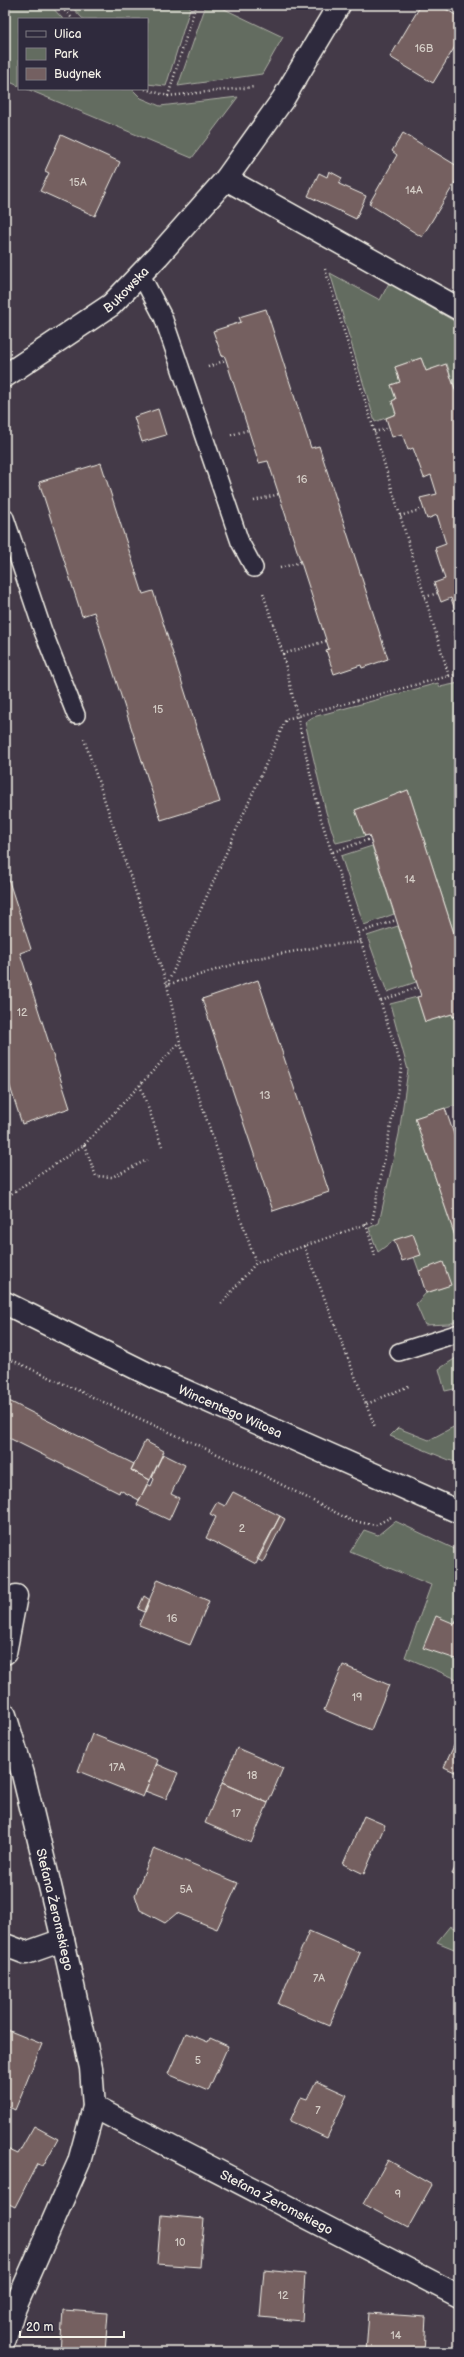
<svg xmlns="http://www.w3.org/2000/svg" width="464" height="2357" font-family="'Balsamiq Sans',sans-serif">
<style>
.green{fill:#636c60;stroke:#acaea4}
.building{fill:#746061;stroke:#f4f1e8}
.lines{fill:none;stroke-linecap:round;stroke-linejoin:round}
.lane-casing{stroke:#f4f1e8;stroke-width:20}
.street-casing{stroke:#f4f1e8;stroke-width:25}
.secondary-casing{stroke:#f4f1e8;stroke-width:25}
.path{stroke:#f4f1e8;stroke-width:2.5;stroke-dasharray:1 3;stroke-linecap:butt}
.lane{stroke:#2f2a3d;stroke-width:17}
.street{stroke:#2f2a3d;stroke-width:22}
.secondary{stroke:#2f2a3d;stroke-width:22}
.labels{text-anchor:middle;stroke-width:3.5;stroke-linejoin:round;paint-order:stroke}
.number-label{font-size:11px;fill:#d4cdc6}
.street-label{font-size:13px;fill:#f4f1e8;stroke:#2f2a3d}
</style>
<rect width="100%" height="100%" fill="#443a48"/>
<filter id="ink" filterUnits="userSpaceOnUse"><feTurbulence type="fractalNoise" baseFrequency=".025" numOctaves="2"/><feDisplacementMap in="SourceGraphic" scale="8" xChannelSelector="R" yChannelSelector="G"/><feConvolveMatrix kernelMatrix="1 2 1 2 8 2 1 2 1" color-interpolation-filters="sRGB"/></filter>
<g filter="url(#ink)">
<path class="green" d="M5,5h45l13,14h-44v67l-14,-6z
M70,5h121l-25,81 -19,-2v-65h-64z
M206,5h10l67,32 -21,37 -84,12z
M27,89h105l9,9 19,8 78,-9 -46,61z
M330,273l50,27 9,-17 70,41v76l-12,-36 -21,7 -5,-13 -26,9 5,15 -9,3 5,14 -4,2 4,13 -21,8z
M438,683l2,4 19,-4v266l-51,-159 -52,20 9,26 -29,7 -10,-31 -21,-90 8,-5z
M372,846l22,68 -30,11 -23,-69z
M398,926l18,56 -29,10 -20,-56z
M417,997l8,25 27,-8 1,3 6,-2v89l-44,14 44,130v72l-10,4 -24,1 -9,-21 10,-11 24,-8 -7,-22 -24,8 -5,-14 6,-2 -26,-15 -16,12 -9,-24 10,-5 20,-89 9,-64 -18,-66z
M459,1356v32l-14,3 -6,-22z
M459,1424v40l-69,-28 8,-8 31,12z
M395,1521l64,30v129l-54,-23 26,-72 -81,-33 14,-22 14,5z
M450,1926l9,4v21l-22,-9z"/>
<path class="building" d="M421,5h18l20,12v23l-26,43 -43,-26z
M403,133l56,34v9l-37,61 -53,-33 28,-49 -5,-4z
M61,135l59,27 -25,54 -55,-25 9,-18 -4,-2z
M329,171l13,7 -3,6 27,12 -10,23 -48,-23 11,-23 8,4z
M266,309l45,139 8,-2 69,213 -26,9 -1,-3 -27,9 -8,-24 3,-1 -61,-188 -9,2 -33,-103 -2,-5 -2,1 -9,-25 28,-9 -2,-5z
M421,358l5,13 20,-7 13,36v222l-8,-24 -10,4 -7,-19 11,-4 -10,-31 11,-4 -9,-29 -10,4 -7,-21 17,-4 -6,-19 -7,3 -11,-30 -5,2 -6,-16 -10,3 -6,-19 10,-4 -4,-13 4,-2 -5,-14 9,-3 -5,-15z
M158,409l8,26 -24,7 -8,-25z
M101,463l42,131 10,-3 67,211 -59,18 -67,-208 -12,4 -43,-134z
M459,631v15l-5,-14z
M459,664v11l-4,-10z
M408,790l51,159v66l-6,2 -1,-3 -27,8 -8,-25 4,-1 -52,-161 -4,1 -10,-26z
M5,869l26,80 -11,4 50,155 -48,16 -17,-53z
M258,980l71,212 -56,19 -71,-212z
M445,1108l14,41v99l-44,-130z
M413,1234l8,21 -19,6 -8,-21z
M443,1262l8,23 -25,8 -7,-22z
M5,1399l129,65 -3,6 19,10 -11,20 -19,-10 -1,3 -114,-57z
M145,1441l19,10 -14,29 -19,-10z
M163,1454l22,11 -14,29 8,4 -10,22 -32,-15 10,-21 4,2 3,-7 -2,-2z
M233,1492l47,24 -24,48 -50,-26 10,-21 -6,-3 7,-12 8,4z
M280,1516l5,3 -22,43 -6,-3z
M158,1579l51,22 -19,44 -51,-20z
M144,1596l6,4 -5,12 -7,-3z
M436,1616l19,8 2,-5 2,1v40l-36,-12z
M343,1665l46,20 -18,45 -47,-20z
M92,1734l66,26 -15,37 -65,-26z
M459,1735v39l-15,-7z
M237,1748l46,20 -15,35 -46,-20z
M157,1764l21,9 -12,26 -21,-8z
M222,1783l46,20 -17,40 -46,-20z
M364,1816l21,9 -21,49 -21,-10z
M154,1848l84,35 -21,46 -40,-16 -12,10 -25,-13 -5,-15z
M459,1860v17l-7,-3z
M309,1931l51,22 -31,73 -51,-22z
M5,2029l37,15 -27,66 -10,-5z
M186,2033l22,9 2,-4 18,8 -20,45 -40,-17z
M316,2081l31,14 -20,43 -37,-17 11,-24 6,2z
M34,2126l24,13 -15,27 -6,-2 -22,43 -10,-5v-54l13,6z
M388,2160l44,25 -24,43 -45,-24z
M161,2215l43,4 -4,48 -43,-3z
M264,2270l41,4 -3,47 -42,-4z
M63,2310l45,3 -3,39h-45z
M369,2313l57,4 -2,35h-58z"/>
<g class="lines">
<defs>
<path id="lane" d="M141,275l22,42 77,225 14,26
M5,518l38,113 33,84
M399,1352l60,-19"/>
<g id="street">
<path d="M226,179l233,130"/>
<path id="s1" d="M5,1303l151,75 303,134"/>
<path d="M5,1653l11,-57"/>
<path id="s2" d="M5,1715l18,59 40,166 28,128 3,39 -15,55 -66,150 -8,27"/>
<path d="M5,1945l21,8 37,-13"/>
<path id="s3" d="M94,2107l365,189"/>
</g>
<g id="secondary">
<path id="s4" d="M5,376l106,-71 47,-49 68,-77 57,-80 56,-94"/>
</g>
</defs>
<use href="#lane" class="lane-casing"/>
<use href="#street" class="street-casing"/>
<use href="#secondary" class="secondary-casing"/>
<path class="path" d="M59,5l14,14
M145,89l23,7 86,-9
M168,96l28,-91
M325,269l124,407 -163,43 -119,266 81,-25 75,-14 39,-4
M208,367l18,-7
M374,432l16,-4
M231,435l17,-5
M254,501l25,-7
M400,516l23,-7
M280,568l21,-6
M425,597l13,-4
M283,654l43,-13
M449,676l10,-2
M84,739l83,246 13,57 76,221
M333,852l37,-13
M359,933l37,-13
M381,1001l37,-14
M140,1085l22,61
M84,1145l12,31 16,1 35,-17
M5,1198l79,-53 96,-103
M366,1224l9,32
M304,1246l71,181
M221,1304l35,-41 116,-41 30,-154 -82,-252 -37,-162 -20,-61
M5,1357l256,117 91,47 24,4 17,-9
M367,1404l44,-19"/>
<use href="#lane" class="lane"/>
<use href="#street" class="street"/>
<use href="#secondary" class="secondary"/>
</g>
</g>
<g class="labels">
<g class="number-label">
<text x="424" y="52">16B</text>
<text x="78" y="186">15A</text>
<text x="414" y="194">14A</text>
<text x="302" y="483">16</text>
<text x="158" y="713">15</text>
<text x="410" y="883">14</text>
<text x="22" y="1016">12</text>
<text x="265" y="1099">13</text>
<text x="242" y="1532">2</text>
<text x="172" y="1622">16</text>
<text x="357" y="1701">19</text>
<text x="117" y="1771">17A</text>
<text x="252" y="1779">18</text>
<text x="236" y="1817">17</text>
<text x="186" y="1893">5A</text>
<text x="319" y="1982">7A</text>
<text x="198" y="2064">5</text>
<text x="318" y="2114">7</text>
<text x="398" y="2198">9</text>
<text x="180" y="2246">10</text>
<text x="283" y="2299">12</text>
<text x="396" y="2339">14</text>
</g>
<g class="street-label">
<text dy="5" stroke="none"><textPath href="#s4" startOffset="149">Bukowska</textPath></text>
<text dy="5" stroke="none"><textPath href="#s1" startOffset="250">Wincentego Witosa</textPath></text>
<text dy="5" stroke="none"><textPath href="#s2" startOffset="201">Stefana Żeromskiego</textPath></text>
<text dy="5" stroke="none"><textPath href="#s3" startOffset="206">Stefana Żeromskiego</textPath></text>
</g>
</g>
<rect width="464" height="2357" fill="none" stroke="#2f2a3d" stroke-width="20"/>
<rect x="10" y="10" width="444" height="2337" fill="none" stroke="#f4f1e8" stroke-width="1.5" filter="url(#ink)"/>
<rect x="18" y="18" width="130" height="72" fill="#2f2a3d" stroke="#7e7a81"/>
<rect x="26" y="31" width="20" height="6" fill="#2f2a3d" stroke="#7e7a81"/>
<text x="54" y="38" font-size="12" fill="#f4f1e8">Ulica</text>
<rect x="26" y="48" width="20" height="12" fill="#636c60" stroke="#7e7a81"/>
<text x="54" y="58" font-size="12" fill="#f4f1e8">Park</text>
<rect x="26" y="68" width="20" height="12" fill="#746061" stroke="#7e7a81"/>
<text x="54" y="78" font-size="12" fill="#f4f1e8">Budynek</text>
<path d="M20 2331v6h104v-6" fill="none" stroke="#f4f1e8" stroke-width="2"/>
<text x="26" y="2331" font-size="12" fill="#f4f1e8" stroke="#2f2a3d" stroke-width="3" paint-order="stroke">20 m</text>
</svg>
